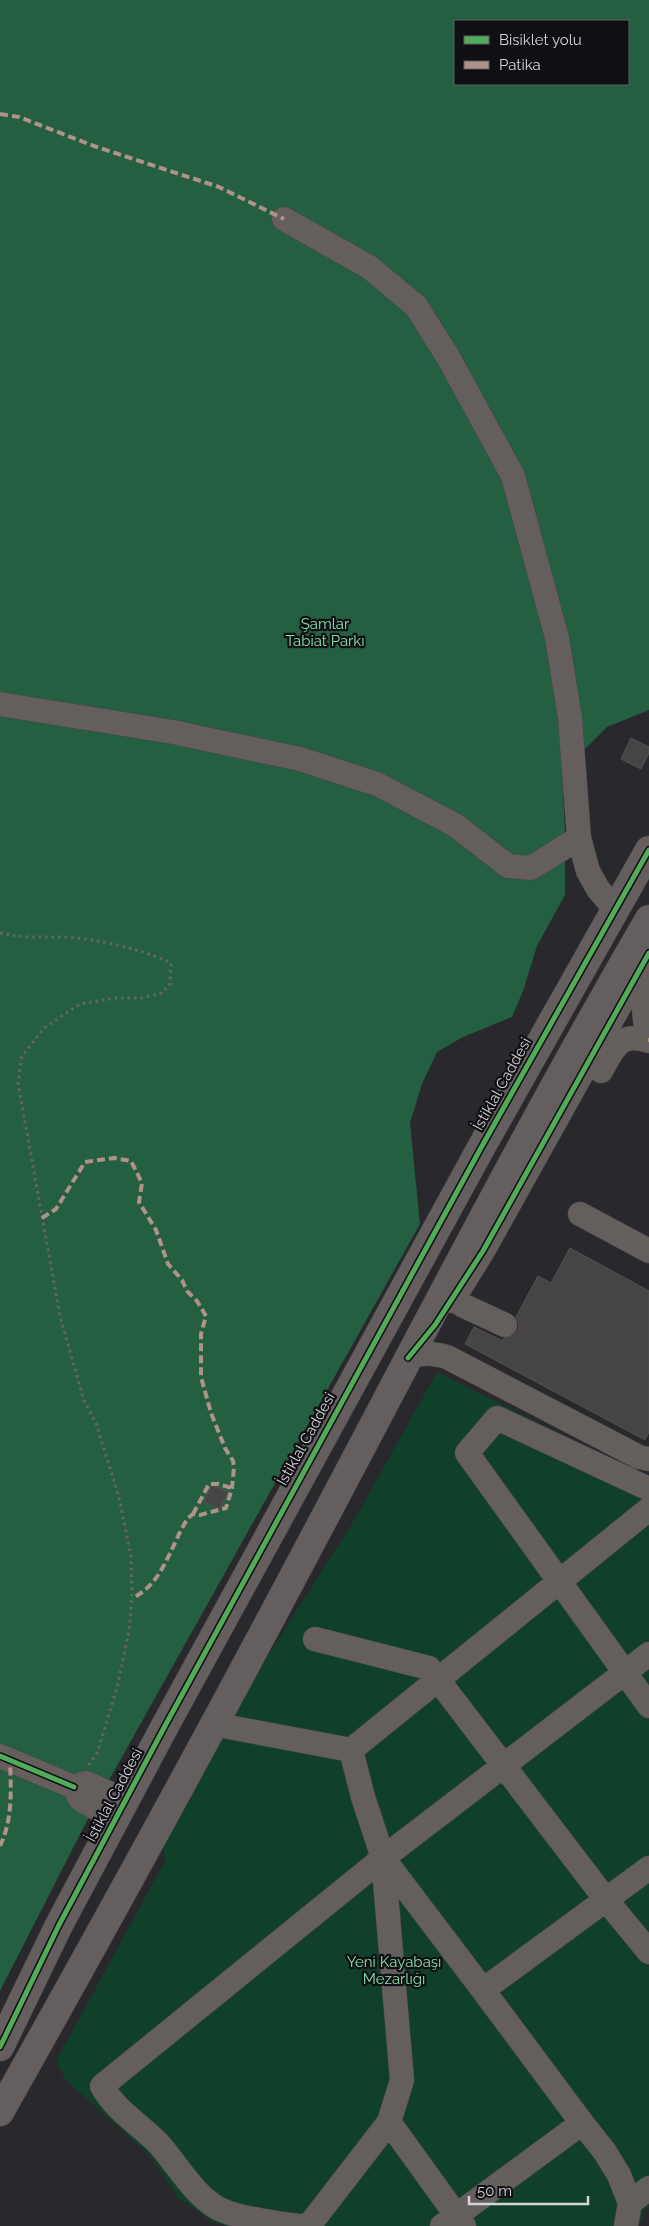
<svg xmlns="http://www.w3.org/2000/svg" width="649" height="2226" font-family="Raleway,sans-serif">
<style>
.green{fill:#10402a}
.forest{fill:#255f41;fill-rule:evenodd}
.building{fill:#464445;stroke:#535152}
.lines{fill:none;stroke-linecap:round;stroke-linejoin:round}
.minor-casing{stroke:#454448;stroke-width:25}
.major-casing{stroke:#454448;stroke-width:29}
.path{stroke:#696464;stroke-width:3;stroke-dasharray:2.5 4;stroke-linecap:butt}
.minor{stroke:#645e5c;stroke-width:24}
.major{stroke:#655e5e;stroke-width:28}
.quiet{stroke:#af9288;stroke-width:4;stroke-dasharray:8 4;stroke-linecap:butt}
.cycleway-casing{stroke:#100f13;stroke-width:8}
.cycleway{stroke:#51ab58;stroke-width:5}
.labels{text-anchor:middle;stroke-width:4.5;stroke-linejoin:round;paint-order:stroke}
.park-label{font-size:15px;fill:#82e0a9;stroke:#100f13}
.street-label{font-size:15px;fill:#d5d4da;stroke:#100f13}
</style>
<rect width="100%" height="100%" fill="#28282d"/>
<path class="green" d="M437,1372l186,93 26,10v731l-4,4 -6,16h-411l-14,-3 -35,-25 -29,-42 -85,-77 -9,-18 109,-200 -1,-15 100,-184 89,-140z"/>
<path class="forest" d="M0,0h649v710l-42,17 -34,34 -11,9 3,62v63l-28,51 -14,45 -11,26 -49,20 -26,15 -15,32 -12,39 10,101 -326,583 -94,184zM455,21h173v63h-173z"/>
<path class="building" d="M631,738l18,9v6l-8,16 -20,-10z
M570,1248l79,43v141l-4,8 -180,-96 9,-17 29,14 1,-3 9,-2 5,-6 1,-6 -3,-7 22,-41 13,7z
M212,1485l16,7 -8,17 -16,-7z"/>
<g class="lines">
<defs>
<path id="minor" d="M284,219l85,48 47,39 32,51 65,119 44,162 13,80 9,120 9,33 10,18 17,20
M0,704l173,28 127,27 77,25 78,41 53,41 23,2 48,-30
M647,968c-5,31 -4,42 1,72
M601,1071c13,-23 18,-40 48,-30
M580,1214l69,37
M452,1301l31,-50 166,-298
M462,1305l43,20
M408,1358c15,-6 24,-5 39,-1l192,100 10,2
M649,1489l-152,-71 -30,35 182,253
M315,1639l114,29 178,233 42,51
M649,1654l-266,204 100,132 166,-122
M213,1724l138,26 12,47 20,61 19,222 -13,42 -78,101 -8,3
M351,1750l298,-241
M0,1756l74,31
M115,1819l-35,-20 -6,-12 12,-4 39,17
M389,2122l75,104
M582,2123l23,29 14,23 11,28 -4,23
M630,2203l19,-15
M299,2226c-19,-2 -58,-8 -75,-15 -27,-10 -47,-47 -66,-68 -19,-19 -43,-33 -56,-57l281,-228
M442,2226l140,-103 -99,-133"/>
<path id="major" d="M0,2047l59,-122 107,-201 316,-578 167,-296
M0,2112c106,-188 210,-378 311,-569 111,-209 219,-420 338,-624"/>
</defs>
<use href="#minor" class="minor-casing"/>
<use href="#major" class="major-casing"/>
<path class="path" d="M0,933c22,5 39,4 62,4 33,1 79,12 109,26l-1,21 -8,9 -20,5h-27l-35,6 -36,24 -22,28 -4,27 42,233 24,85 12,22 23,74 12,60 1,38 -3,36 -12,57 -20,65 -9,13"/>
<use href="#minor" class="minor"/>
<use href="#major" class="major"/>
<path class="quiet" d="M0,114l19,3 75,29 125,41 65,32
M648,1040h1
M42,1218l14,-9 29,-47 29,-4 17,3 11,22 -3,19 17,28 12,34 14,16 5,11 10,10 9,15 -5,18v43l10,36 14,35 8,13 1,6 -2,21 -6,20 -26,7 -7,-1 -5,4c-17,26 -25,67 -56,80
M193,1514l16,-30h9l14,4
M0,1846c13,-27 11,-56 10,-85"/>
<defs>
<path id="cycleway" d="M408,1358l27,-33 48,-74 166,-298
M0,1756l74,31
M0,2047l59,-122 107,-201 316,-578 167,-296"/>
</defs>
<use href="#cycleway" class="cycleway-casing"/>
<use href="#cycleway" class="cycleway"/>
</g>
<g class="labels">
<g class="park-label">
<text x="325" y="629">Şamlar<tspan x="325" dy="17">Tabiat Parkı</tspan></text>
<text x="394" y="1967">Yeni Kayabaşı<tspan x="394" dy="17">Mezarlığı</tspan></text>
</g>
<g class="street-label">
<text transform="translate(502 1084) rotate(-61)" y="5">İstiklal Caddesi</text>
<text transform="translate(306 1439) rotate(-61)" y="5">İstiklal Caddesi</text>
<text transform="translate(114 1795) rotate(-62)" y="5">İstiklal Caddesi</text>
</g>
</g>
<rect x="454" y="20" width="175" height="65" fill="#100f13" stroke="#5f5e63"/>
<rect x="464" y="36" width="25" height="8" fill="#51ab58" stroke="#5f5e63"/>
<text x="499" y="45" font-size="15" fill="#d5d4da">Bisiklet yolu</text>
<rect x="464" y="61" width="25" height="8" fill="#af9288" stroke="#5f5e63"/>
<text x="499" y="70" font-size="15" fill="#d5d4da">Patika</text>
<path d="M469 2196v8h119v-8" fill="none" stroke="#d5d4da" stroke-width="2.5"/>
<text x="477" y="2196" font-size="15" fill="#d5d4da" stroke="#100f13" stroke-width="4" paint-order="stroke">50 m</text>
</svg>
